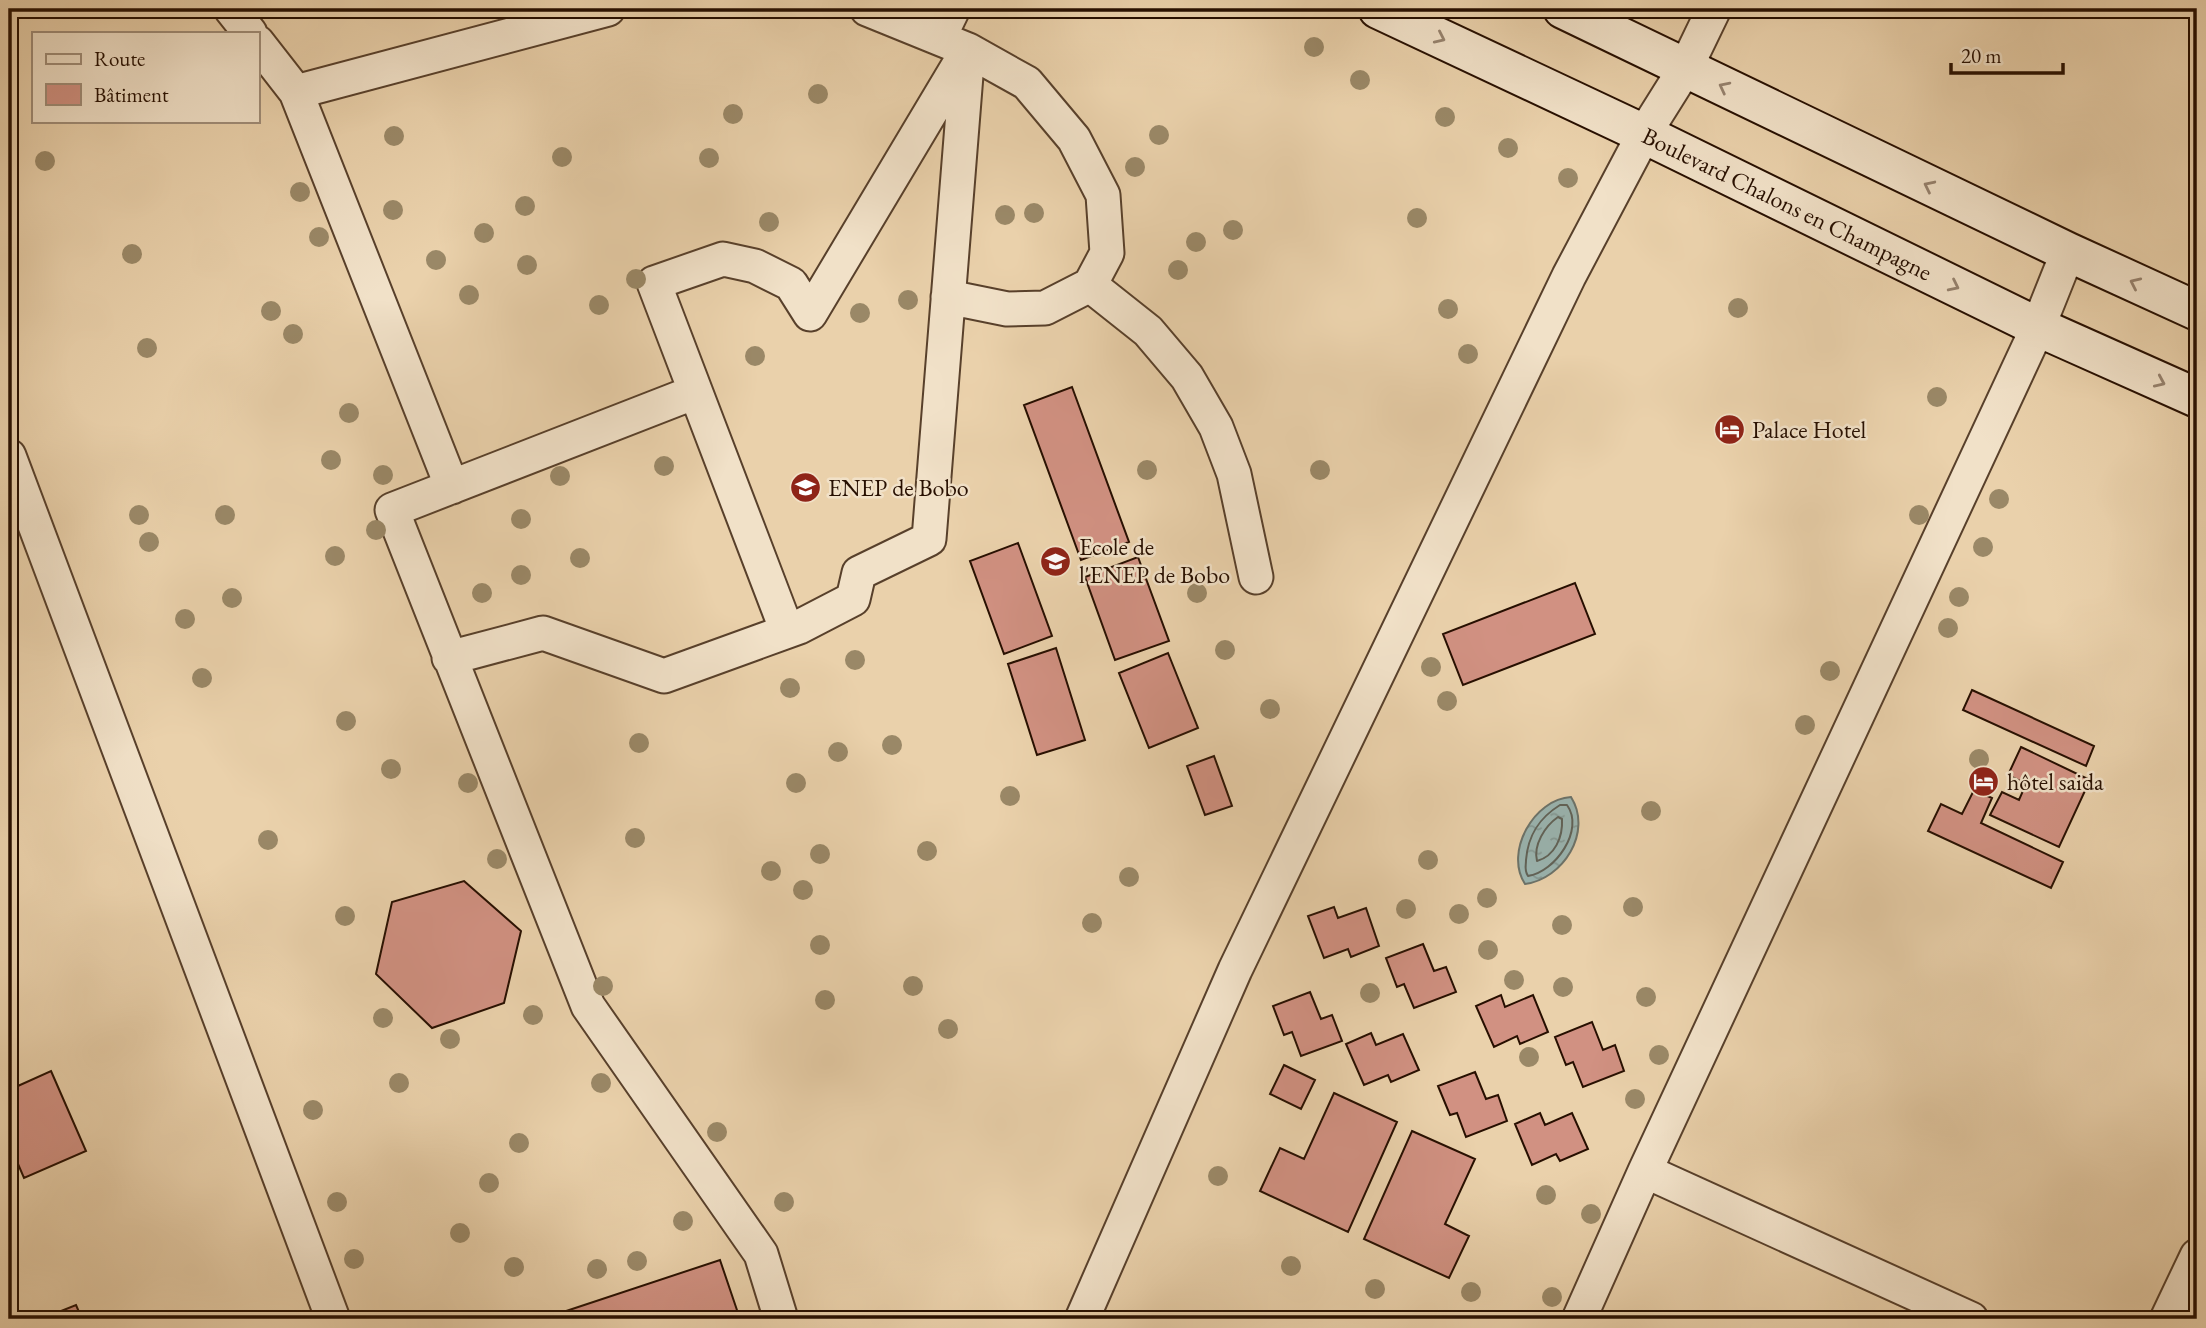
<svg xmlns="http://www.w3.org/2000/svg" width="2206" height="1328" font-family="'EB Garamond',serif">
<style>
.water{fill:url(#water-ripples);stroke:#6c736a;stroke-width:2}
.lines{fill:none;stroke-linecap:round;stroke-linejoin:round}
.shore{stroke:#606258;stroke-width:2}
.building{fill:#d19182;stroke:#270f00;stroke-width:2}
.minor-casing{stroke:#58402b;stroke-width:37}
.secondary-casing{stroke:#270f00;stroke-width:42}
.minor{stroke:#f1e1c8;stroke-width:33}
.secondary{stroke:#f1e1c8;stroke-width:38}
.tree{fill:#9a8867}
.oneway{stroke:#96826e}
.labels{text-anchor:middle;stroke-width:5;stroke-linejoin:round;paint-order:stroke}
.street-label{font-size:24px;fill:#270f00;stroke:#f1e1c8}
.poi-label{font-size:24px;fill:#270f00;stroke:#f1e1c8;text-anchor:start}
</style>
<defs>
<pattern id="water-ripples" width="26" height="14" patternUnits="userSpaceOnUse" patternTransform="scale(1.75)"><rect width="26" height="14" fill="#9ab5b1"/><path d="M2 4q2-2 4 0t4 0M15 11q2-2 4 0t4 0" fill="none" stroke="#859a96"/></pattern>
</defs>
<rect width="100%" height="100%" fill="#ead1ab"/>
<filter id="stains"><feTurbulence type="fractalNoise" baseFrequency=".00286" numOctaves="4"/><feColorMatrix values="0 0 0 0 .2 0 0 0 0 .09 0 0 0 0 .02 0 0 0 .5 -.17"/></filter>
<radialGradient id="worn" r=".72"><stop offset=".6" stop-color="#630" stop-opacity="0"/><stop offset="1" stop-color="#630" stop-opacity=".3"/></radialGradient>
<path class="water" d="M1571,797c22,35 -8,82 -46,87 -21,-32 9,-85 46,-87z"/>
<g class="lines">
<path class="shore" d="M1560,805h7c18,25 -12,67 -39,71 -4,-6 -2,-9 -2,-16 2,-25 13,-42 34,-55z
M1558,817l4,2c1,18 -7,37 -25,42 -4,-16 8,-35 21,-44z"/>
</g>
<path class="building" d="M1072,387l57,155 -48,18 -57,-155z
M1018,543l34,93 -48,18 -34,-93z
M1138,557l31,84 -54,19 -30,-83z
M1575,583l20,51 -132,51 -20,-51z
M1056,648l29,92 -48,15 -29,-91z
M1168,653l30,75 -49,20 -30,-75z
M1972,690l122,56 -8,20 -123,-56z
M2021,747l69,33 -31,67 -69,-32 12,-23 17,8 7,-16 -18,-9z
M1214,756l18,50 -27,9 -18,-49z
M1974,790l18,8 -11,25 82,39 -12,26 -123,-57 13,-27 21,10z
M464,881l57,50 -17,72 -72,25 -56,-54 16,-72z
M1334,907l4,11 28,-10 13,38 -28,11 -3,-8 -24,9 -16,-42z
M1423,944l11,27 12,-4 10,25 -42,16 -10,-24 -7,3 -11,-29z
M1310,992l11,27 11,-4 10,26 -41,15 -9,-24 -8,3 -11,-29z
M1501,995l4,12 28,-12 15,37 -28,12 -3,-8 -23,11 -18,-41z
M1592,1022l11,28 12,-5 9,26 -41,16 -10,-25 -7,3 -11,-28z
M1371,1033l5,12 27,-11 16,36 -28,12 -3,-7 -24,10 -18,-41z
M1284,1065l31,15 -14,29 -31,-15z
M51,1071l35,80 -62,27 -15,-35v-53z
M1475,1072l11,27 12,-4 9,26 -41,16 -9,-24 -7,2 -12,-29z
M1334,1093l63,29 -49,110 -88,-41 20,-43 24,11z
M1540,1113l5,12 27,-12 16,36 -28,12 -4,-7 -24,11 -17,-41z
M1412,1131l63,28 -30,65 24,12 -20,42 -85,-39z
M720,1260l20,59h-198z
M76,1305l6,14h-41z"/>
<g class="lines">
<defs>
<path id="minor" d="M231,9l19,24
M867,9l101,41 59,33 47,56 29,56 4,58 -17,32 -45,23 -38,1 -59,-12
M939,38l14,-29
M257,42l39,50 156,395
M296,92l312,-83
M1090,285l58,46 39,46 29,50 18,47 22,103
M695,392l-303,118 196,496 173,248 20,65
M9,456l324,863
M787,631l-133,-348 69,-24 32,7 36,18 19,30 153,-256
M449,658l94,-25 121,43 135,-49 54,-28 6,-26 70,-34 39,-489
M1645,1171l326,148
M1082,1319l153,-349 334,-694 75,-142 42,-67 28,-58
M1579,1319l66,-148 393,-844 30,-75
M2167,1319l30,-63"/>
<path id="secondary" d="M1378,9l266,125 394,193 159,71
M1563,9l505,243 129,59"/>
</defs>
<use href="#minor" class="minor-casing"/>
<use href="#secondary" class="secondary-casing"/>
<use href="#minor" class="minor"/>
<use href="#secondary" class="secondary"/>
</g>
<g class="tree">
<circle cx="1314" cy="47" r="10"/>
<circle cx="1360" cy="80" r="10"/>
<circle cx="818" cy="94" r="10"/>
<circle cx="733" cy="114" r="10"/>
<circle cx="1445" cy="117" r="10"/>
<circle cx="1159" cy="135" r="10"/>
<circle cx="394" cy="136" r="10"/>
<circle cx="1508" cy="148" r="10"/>
<circle cx="562" cy="157" r="10"/>
<circle cx="709" cy="158" r="10"/>
<circle cx="45" cy="161" r="10"/>
<circle cx="1135" cy="167" r="10"/>
<circle cx="1568" cy="178" r="10"/>
<circle cx="300" cy="192" r="10"/>
<circle cx="525" cy="206" r="10"/>
<circle cx="393" cy="210" r="10"/>
<circle cx="1034" cy="213" r="10"/>
<circle cx="1005" cy="215" r="10"/>
<circle cx="1417" cy="218" r="10"/>
<circle cx="769" cy="222" r="10"/>
<circle cx="1233" cy="230" r="10"/>
<circle cx="484" cy="233" r="10"/>
<circle cx="319" cy="237" r="10"/>
<circle cx="1196" cy="242" r="10"/>
<circle cx="132" cy="254" r="10"/>
<circle cx="436" cy="260" r="10"/>
<circle cx="527" cy="265" r="10"/>
<circle cx="1178" cy="270" r="10"/>
<circle cx="636" cy="279" r="10"/>
<circle cx="469" cy="295" r="10"/>
<circle cx="908" cy="300" r="10"/>
<circle cx="599" cy="305" r="10"/>
<circle cx="1738" cy="308" r="10"/>
<circle cx="1448" cy="309" r="10"/>
<circle cx="271" cy="311" r="10"/>
<circle cx="860" cy="313" r="10"/>
<circle cx="293" cy="334" r="10"/>
<circle cx="147" cy="348" r="10"/>
<circle cx="1468" cy="354" r="10"/>
<circle cx="755" cy="356" r="10"/>
<circle cx="1937" cy="397" r="10"/>
<circle cx="349" cy="413" r="10"/>
<circle cx="331" cy="460" r="10"/>
<circle cx="664" cy="466" r="10"/>
<circle cx="1147" cy="470" r="10"/>
<circle cx="1320" cy="470" r="10"/>
<circle cx="383" cy="475" r="10"/>
<circle cx="560" cy="476" r="10"/>
<circle cx="1999" cy="499" r="10"/>
<circle cx="139" cy="515" r="10"/>
<circle cx="225" cy="515" r="10"/>
<circle cx="1919" cy="515" r="10"/>
<circle cx="521" cy="519" r="10"/>
<circle cx="376" cy="530" r="10"/>
<circle cx="149" cy="542" r="10"/>
<circle cx="1983" cy="547" r="10"/>
<circle cx="335" cy="556" r="10"/>
<circle cx="580" cy="558" r="10"/>
<circle cx="521" cy="575" r="10"/>
<circle cx="482" cy="593" r="10"/>
<circle cx="1197" cy="593" r="10"/>
<circle cx="1959" cy="597" r="10"/>
<circle cx="232" cy="598" r="10"/>
<circle cx="185" cy="619" r="10"/>
<circle cx="1948" cy="628" r="10"/>
<circle cx="1225" cy="650" r="10"/>
<circle cx="855" cy="660" r="10"/>
<circle cx="1431" cy="667" r="10"/>
<circle cx="1830" cy="671" r="10"/>
<circle cx="202" cy="678" r="10"/>
<circle cx="790" cy="688" r="10"/>
<circle cx="1447" cy="701" r="10"/>
<circle cx="1270" cy="709" r="10"/>
<circle cx="346" cy="721" r="10"/>
<circle cx="1805" cy="725" r="10"/>
<circle cx="639" cy="743" r="10"/>
<circle cx="892" cy="745" r="10"/>
<circle cx="838" cy="752" r="10"/>
<circle cx="1979" cy="759" r="10"/>
<circle cx="391" cy="769" r="10"/>
<circle cx="468" cy="783" r="10"/>
<circle cx="796" cy="783" r="10"/>
<circle cx="1010" cy="796" r="10"/>
<circle cx="1651" cy="811" r="10"/>
<circle cx="635" cy="838" r="10"/>
<circle cx="268" cy="840" r="10"/>
<circle cx="927" cy="851" r="10"/>
<circle cx="820" cy="854" r="10"/>
<circle cx="497" cy="859" r="10"/>
<circle cx="1428" cy="860" r="10"/>
<circle cx="771" cy="871" r="10"/>
<circle cx="1129" cy="877" r="10"/>
<circle cx="803" cy="890" r="10"/>
<circle cx="1487" cy="898" r="10"/>
<circle cx="1633" cy="907" r="10"/>
<circle cx="1406" cy="909" r="10"/>
<circle cx="1459" cy="914" r="10"/>
<circle cx="345" cy="916" r="10"/>
<circle cx="1092" cy="923" r="10"/>
<circle cx="1562" cy="925" r="10"/>
<circle cx="820" cy="945" r="10"/>
<circle cx="1488" cy="950" r="10"/>
<circle cx="1514" cy="980" r="10"/>
<circle cx="603" cy="986" r="10"/>
<circle cx="913" cy="986" r="10"/>
<circle cx="1563" cy="987" r="10"/>
<circle cx="1370" cy="993" r="10"/>
<circle cx="1646" cy="997" r="10"/>
<circle cx="825" cy="1000" r="10"/>
<circle cx="533" cy="1015" r="10"/>
<circle cx="383" cy="1018" r="10"/>
<circle cx="948" cy="1029" r="10"/>
<circle cx="450" cy="1039" r="10"/>
<circle cx="1659" cy="1055" r="10"/>
<circle cx="1529" cy="1057" r="10"/>
<circle cx="399" cy="1083" r="10"/>
<circle cx="601" cy="1083" r="10"/>
<circle cx="1635" cy="1099" r="10"/>
<circle cx="313" cy="1110" r="10"/>
<circle cx="717" cy="1132" r="10"/>
<circle cx="519" cy="1143" r="10"/>
<circle cx="1218" cy="1176" r="10"/>
<circle cx="489" cy="1183" r="10"/>
<circle cx="1546" cy="1195" r="10"/>
<circle cx="337" cy="1202" r="10"/>
<circle cx="784" cy="1202" r="10"/>
<circle cx="1591" cy="1214" r="10"/>
<circle cx="683" cy="1221" r="10"/>
<circle cx="460" cy="1233" r="10"/>
<circle cx="354" cy="1259" r="10"/>
<circle cx="637" cy="1261" r="10"/>
<circle cx="1291" cy="1266" r="10"/>
<circle cx="514" cy="1267" r="10"/>
<circle cx="597" cy="1269" r="10"/>
<circle cx="1375" cy="1289" r="10"/>
<circle cx="1471" cy="1292" r="10"/>
<circle cx="1552" cy="1297" r="10"/>
</g>
<defs><path id="oneway-chevron" d="M-2-3.5L2.5 0L-2 3.5" fill="none" stroke-width="1.6" stroke-linecap="round" stroke-linejoin="round" transform="scale(1.75)"/></defs>
<g class="oneway">
<use href="#oneway-chevron" transform="translate(1440 38) rotate(25)"/>
<use href="#oneway-chevron" transform="translate(1724 87) rotate(-153)"/>
<use href="#oneway-chevron" transform="translate(1929 186) rotate(-154)"/>
<use href="#oneway-chevron" transform="translate(2135 283) rotate(-155)"/>
<use href="#oneway-chevron" transform="translate(1954 286) rotate(26)"/>
<use href="#oneway-chevron" transform="translate(2160 382) rotate(24)"/>
</g>
<defs>
<symbol id="hotel-disc" viewBox="-11 -11 22 22"><circle r="9.5" fill="#8f2418" stroke="#f1e1c8"/><path d="M-6-4.5h1.5V1H6V5H4.5V3h-9V5H-6ZM-4 0a1.8 1.8 0 1 1 3.6 0ZM.5 0V-2.5h3Q6-2.5 6 0Z" fill="#fff"/></symbol>
<symbol id="university-disc" viewBox="-11 -11 22 22"><circle r="9.5" fill="#8f2418" stroke="#f1e1c8"/><path d="M0-5L7-2L0 1L-7-2ZM-4 1L0 2.5L4 1V4Q0 6-4 4Z" fill="#fff"/></symbol>
<symbol id="school-disc" viewBox="-11 -11 22 22"><circle r="9.5" fill="#8f2418" stroke="#f1e1c8"/><path d="M0-5L7-2L0 1L-7-2ZM-4 1L0 2.5L4 1V4Q0 6-4 4Z" fill="#fff"/></symbol>
</defs>
<g fill-rule="evenodd">
<use href="#hotel-disc" x="1712" y="412" width="35" height="35"/>
<use href="#university-disc" x="788" y="470" width="35" height="35"/>
<use href="#school-disc" x="1038" y="544" width="35" height="35"/>
<use href="#hotel-disc" x="1966" y="764" width="35" height="35"/>
</g>
<g class="labels">
<g class="street-label">
<text transform="translate(1787 204) rotate(26)" y="8">Boulevard Chalons en Champagne</text>
</g>
<g class="poi-label">
<text x="1752" y="438">Palace Hotel</text>
<text x="828" y="496">ENEP de Bobo</text>
<text x="1079" y="555">Ecole de<tspan x="1079" dy="28">l'ENEP de Bobo</tspan></text>
<text x="2007" y="790">hôtel saida</text>
</g>
</g>
<rect width="2206" height="1328" fill="none" stroke="#ead1ab" stroke-width="35"/>
<rect x="10" y="10" width="2185" height="1307" fill="none" stroke="#270f00" stroke-width="3.5"/>
<rect x="18" y="18" width="2171" height="1293" fill="none" stroke="#270f00" stroke-width="2"/>
<rect x="32" y="32" width="228" height="91" fill="#f1e1c8" stroke="#a08d78" stroke-width="2"/>
<rect x="46" y="54" width="35" height="10" fill="#f1e1c8" stroke="#a08d78" stroke-width="2"/>
<text x="94" y="66" font-size="21" fill="#270f00">Route</text>
<rect x="46" y="84" width="35" height="21" fill="#d19182" stroke="#a08d78" stroke-width="2"/>
<text x="94" y="102" font-size="21" fill="#270f00">Bâtiment</text>
<path d="M1951 63v10h112v-10" fill="none" stroke="#270f00" stroke-width="3.5"/>
<text x="1961" y="63" font-size="21" fill="#270f00" stroke="#f1e1c8" stroke-width="5" paint-order="stroke">20 m</text>
<rect width="100%" height="100%" filter="url(#stains)"/>
<rect width="100%" height="100%" fill="url(#worn)"/>
</svg>
